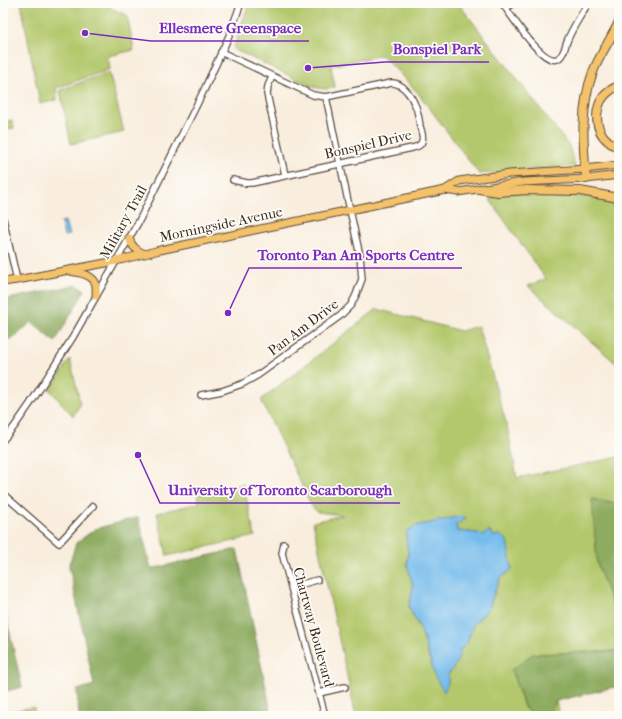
<svg xmlns="http://www.w3.org/2000/svg" width="622" height="719" font-family="'IM FELL French Canon',serif">
<style>
.green{fill:#b3c86c;stroke:#777945;fill-rule:evenodd}
.forest{fill:#8eac60;stroke:#646b3f}
.water{fill:#75bbec;stroke:#587285}
.lines{fill:none;stroke-linecap:round;stroke-linejoin:round}
.minor-casing{stroke:#58473b;stroke-width:8}
.major-casing{stroke:#58473b;stroke-width:9}
.highway-casing{stroke:#58473b;stroke-width:10}
.minor{stroke:#fff;stroke-width:5.5}
.major{stroke:#f3c26a;stroke-width:7}
.highway{stroke:#f3c26a;stroke-width:8}
.labels{text-anchor:middle;stroke-width:3.5;stroke-linejoin:round;paint-order:stroke}
.street-label{font-size:14px;fill:#3b2a1e;stroke:#fdfcf7}
.leader{fill:none;stroke:#7b2cbf;stroke-width:1.5}
.callout-dot{fill:#7b2cbf;stroke:#fdfcf7;stroke-width:1.5}
.callout-label{font-size:15px;text-anchor:middle;font-weight:bold;fill:#7b2cbf;stroke:#fdfcf7;stroke-width:3.5;stroke-linejoin:round;paint-order:stroke}
</style>
<rect width="100%" height="100%" fill="#fdfcf7"/>
<filter id="ink" filterUnits="userSpaceOnUse"><feTurbulence type="fractalNoise" baseFrequency=".025" numOctaves="2"/><feDisplacementMap in="SourceGraphic" scale="8" xChannelSelector="R" yChannelSelector="G"/><feConvolveMatrix kernelMatrix="1 2 1 2 8 2 1 2 1" color-interpolation-filters="sRGB"/></filter>
<filter id="wash" filterUnits="userSpaceOnUse"><feTurbulence type="fractalNoise" baseFrequency=".012" numOctaves="4" result="noise"/><feDisplacementMap in="SourceGraphic" scale="16" xChannelSelector="R" yChannelSelector="G"/><feGaussianBlur stdDeviation="0.9" result="paint"/><feColorMatrix in="noise" values="0 0 0 0 0 0 0 0 0 0 0 0 0 0 0 0 0 1.4 0 .05"/><feComposite in="paint" operator="in"/></filter>
<g filter="url(#wash)">
<rect width="100%" height="100%" fill="#f9eede"/>
<path class="green" d="M21,3h86l3,5 17,7 7,35 -26,6 2,13 -54,19 1,12 -17,4z
M249,3h209l111,143 6,20 -96,8 -61,-81 -36,-38 -51,11 4,21 -10,2 -12,-2 -80,-38z
M109,72l15,60 -53,12 -11,-54z
M12,120l2,8 -11,3v-9z
M501,193h26l56,3 33,5 3,2v171l-1,-9 -90,-79 18,-7 -56,-79z
M377,309l84,22 17,-5 29,100 10,52 102,-21v48l-26,-6 4,64 19,52 3,19v17l-86,3 -21,16 12,38 12,8h-180l-43,-194 30,-7 -25,-3 -6,-5 -50,-105v-3zM456,525l1,6 22,2 2,2 15,1 14,23 2,10 -7,6 -4,2 -4,8 -8,23 -16,17 -6,18 -7,7c0,10 -6,17 -12,25v8l-19,-25 -8,-28 -12,-22 4,-22 -6,-22 1,-11 -2,-15z
M70,359l8,34 2,12 -7,11 -23,-26z
M243,484l12,52 -88,20 -10,-43 42,-10 -2,-8z
M556,701l3,15h-11z
M34,707l1,9h-32v-3z"/>
<path class="forest" d="M76,285l9,5 -30,52 -24,-20 -13,13 -15,7 1,-16 -1,-26z
M592,499l27,6v129l-3,-19 -19,-52z
M138,517l13,52 86,-20 34,163 -24,4h-168l-2,-26 17,-5 -25,-119 7,-23 19,-14z
M3,602l19,85 -19,5z
M619,651v35l-63,15 -8,15h-12l-11,-8 -14,-38 22,-16z"/>
<path class="water" d="M65,221l4,14 -5,1 -3,-14z
M461,516l5,2 -10,7 1,6 22,2 2,2h3l4,-4 4,2 1,3h3l2,-2 9,6 5,29 -7,6 -4,2 -4,8 -8,23 -16,17 -6,18 -7,7c0,10 -6,17 -12,25v8l-4,9 -9,-15 -14,-47 -12,-23 4,-21 -6,-22 1,-11 -2,-15 1,-7 8,-5z"/>
</g>
<g filter="url(#ink)">
<g class="lines">
<defs>
<path id="minor" d="M502,3c8,10 42,66 57,55 4,-3 6,-10 7,-14 5,-15 15,-28 22,-41
M506,8l8,-5
M221,52l92,43 13,2 65,-14c11,-1 20,12 24,22 3,6 4,14 5,21 1,5 4,11 2,15 -1,5 -6,6 -10,7l-160,35h-5l-14,-3
M272,77l-4,9 -1,8 18,81
M3,219l14,61
M201,395l21,-4 20,-7 16,-9 82,-59 11,-11 5,-10 6,-16 -2,-23 -12,-55 -22,-104
M3,440l11,-13 16,-23 43,-67 66,-116 65,-131 25,-54 12,-33
M3,494l56,49 34,-37
M284,544l-2,9 43,163
M291,587l26,-7
M319,693l26,-6"/>
<path id="major" d="M445,190l13,2 65,-10 63,-3 33,-4
M129,238c2,8 8,13 16,16
M70,271c8,1 21,4 25,11 2,4 1,10 1,14
M3,282l14,-2 99,-19 44,-11 285,-60 14,-9 50,-7 76,-5 34,-4"/>
<path id="highway" d="M619,86c-3,1 -6,2 -8,4 -17,11 -19,38 -3,51 3,3 7,5 11,6
M586,179c-3,-36 -6,-72 7,-107 7,-18 18,-33 26,-50
M479,189l19,3 29,-2 53,1 39,7"/>
</defs>
<use href="#minor" class="minor-casing"/>
<use href="#major" class="major-casing"/>
<use href="#highway" class="highway-casing"/>
<use href="#minor" class="minor"/>
<use href="#major" class="major"/>
<use href="#highway" class="highway"/>
</g>
</g>
<g class="labels">
<g class="street-label">
<text transform="translate(368 144) rotate(-13)" y="5">Bonspiel Drive</text>
<text transform="translate(123 222) rotate(-61)" y="5">Military Trail</text>
<text transform="translate(221 224) rotate(-12)" y="5">Morningside Avenue</text>
<text transform="translate(303 327) rotate(-37)" y="5">Pan Am Drive</text>
<text transform="translate(314 627) rotate(75)" y="5">Chartway Boulevard</text>
</g>
</g>
<path class="leader" d="M85 33L151 41H309M308 68L385 62H489M228 313L249 268H462M138 455L160 503H400"/>
<g class="callout-dot">
<circle cx="85" cy="33" r="4"/>
<circle cx="308" cy="68" r="4"/>
<circle cx="228" cy="313" r="4"/>
<circle cx="138" cy="455" r="4"/>
</g>
<g class="callout-label">
<text x="230" y="33">Ellesmere Greenspace</text>
<text x="437" y="54">Bonspiel Park</text>
<text x="356" y="260">Toronto Pan Am Sports Centre</text>
<text x="280" y="495">University of Toronto Scarborough</text>
</g>
<rect width="622" height="719" fill="none" stroke="#fdfcf7" stroke-width="16"/>
</svg>
